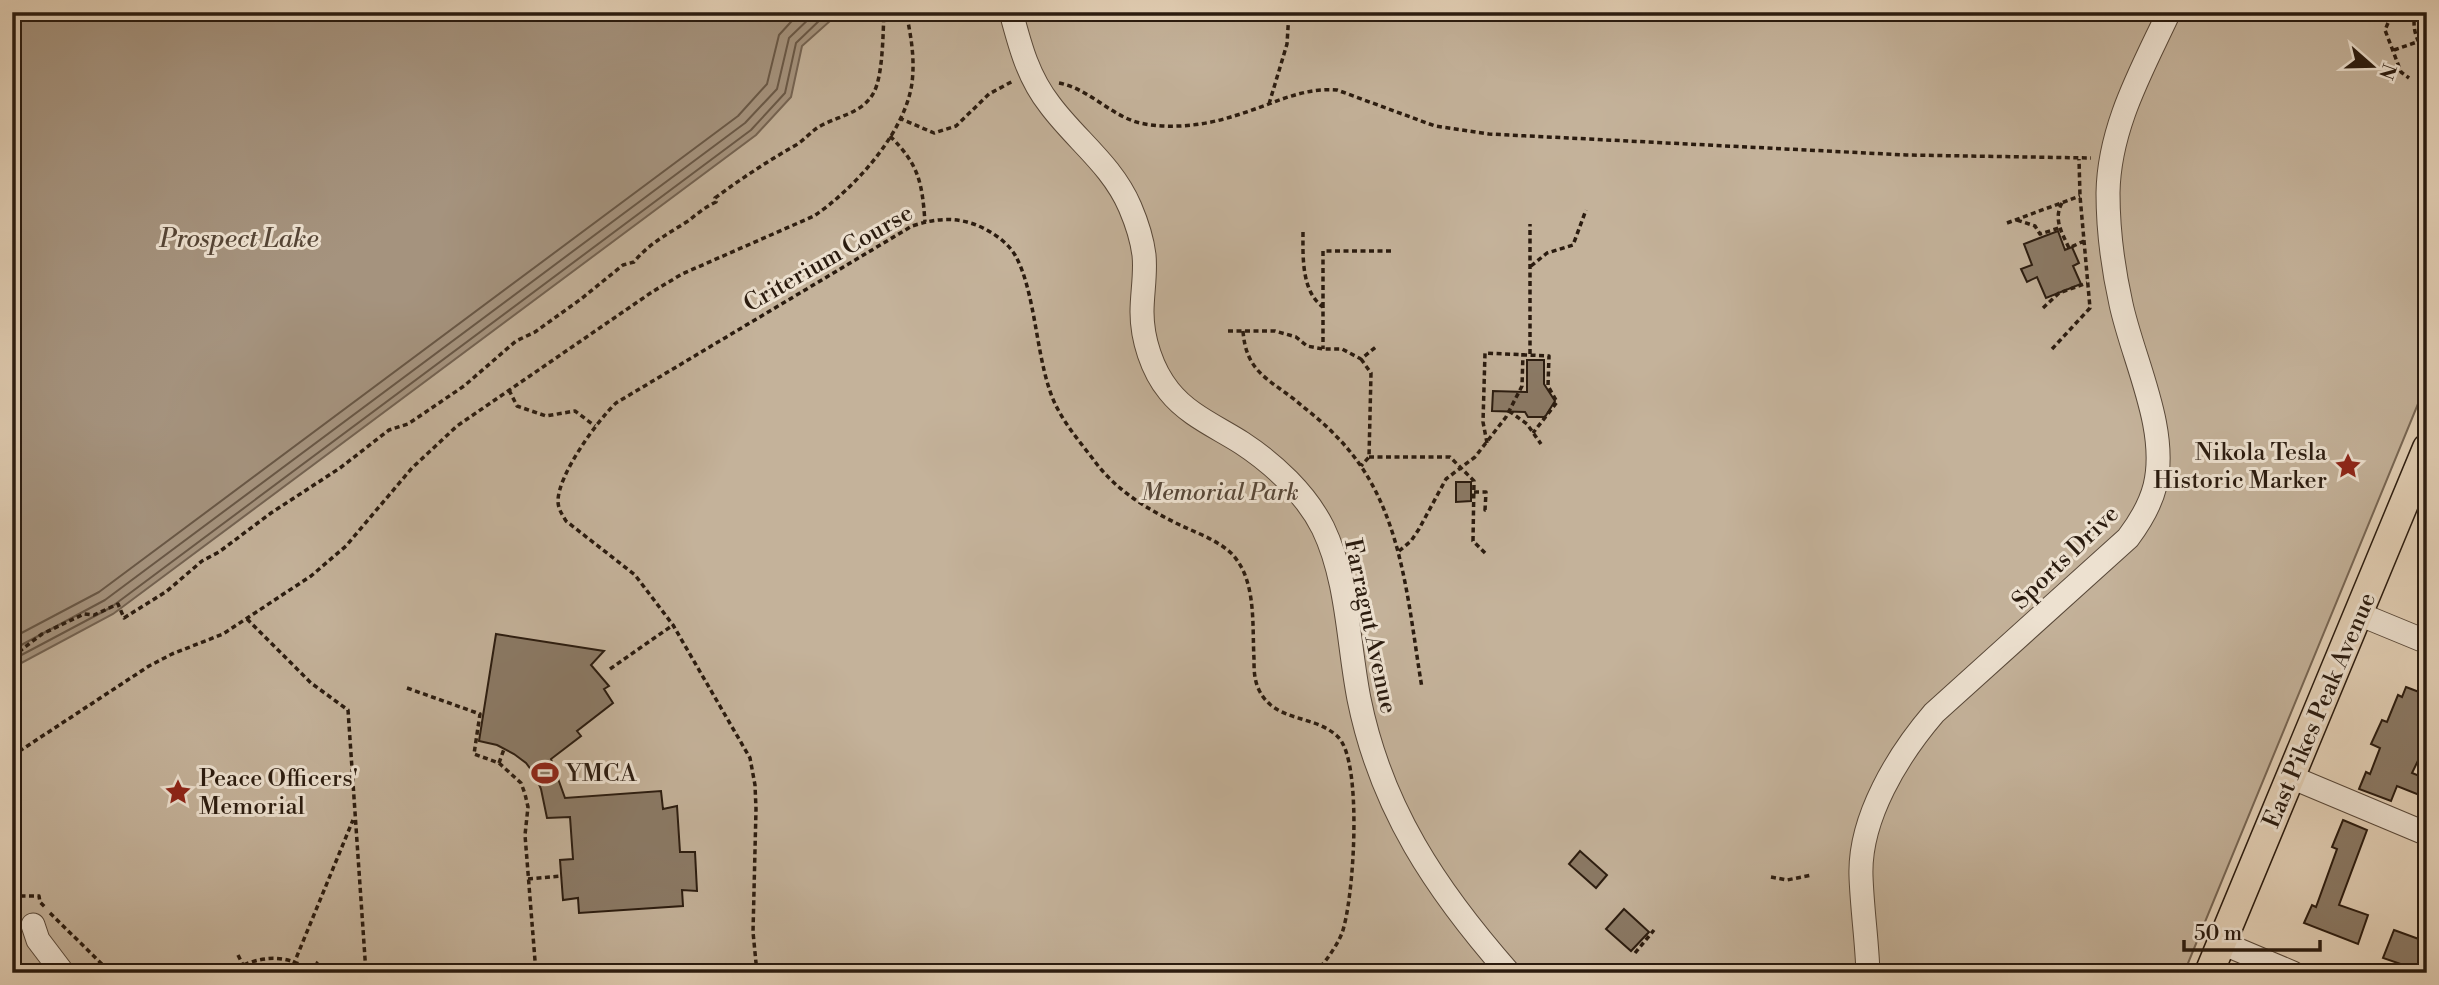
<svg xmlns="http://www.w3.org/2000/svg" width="2439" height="985" font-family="'Libre Bodoni',serif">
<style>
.green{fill:#c4b29a;stroke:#776654;stroke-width:2}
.water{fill:#a5937e;stroke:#746352;stroke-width:2}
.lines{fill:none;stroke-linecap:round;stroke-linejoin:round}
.shore{stroke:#685746;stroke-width:2}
.building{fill:#8b7a66;stroke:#2a1b0f;stroke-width:2}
.minor-casing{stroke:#584839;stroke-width:25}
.major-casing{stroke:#2a1b0f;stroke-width:31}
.path{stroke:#2a1b0f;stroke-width:3.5;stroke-dasharray:5 3.5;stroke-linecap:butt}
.minor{stroke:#ede1d0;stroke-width:23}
.major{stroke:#e4d1b7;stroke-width:28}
.labels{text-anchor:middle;stroke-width:6;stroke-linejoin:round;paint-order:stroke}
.street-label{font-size:24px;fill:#2a1b0f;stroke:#ede1d0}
.poi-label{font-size:24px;fill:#2a1b0f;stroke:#ede1d0;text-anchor:start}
.park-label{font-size:24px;font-style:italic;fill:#584839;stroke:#ede1d0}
.water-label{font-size:26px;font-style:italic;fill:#554536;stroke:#ede1d0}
</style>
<rect width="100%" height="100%" fill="#e4d1b7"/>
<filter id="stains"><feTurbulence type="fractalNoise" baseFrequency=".00286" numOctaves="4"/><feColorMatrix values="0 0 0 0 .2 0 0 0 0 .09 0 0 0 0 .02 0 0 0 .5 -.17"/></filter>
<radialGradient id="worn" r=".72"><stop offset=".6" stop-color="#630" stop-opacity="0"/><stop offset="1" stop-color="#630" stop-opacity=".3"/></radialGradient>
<path class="green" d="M12,12h2415v370l-243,591h-2172z"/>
<path class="water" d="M12,12h821l-3,9 -28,25 -11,51 -35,38 -643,479 -101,54z"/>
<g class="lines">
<path class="shore" d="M12,638l87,-46 639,-476 29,-32 12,-49 21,-23
M12,650l93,-50 640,-477 32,-34 12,-51 27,-26
M12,660l98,-52 641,-478 34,-37 11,-50 27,-26 2,-5"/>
</g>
<path class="building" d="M2058,231l7,19 7,-3 7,16 -6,3 8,18 -35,14 -9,-21 -10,5 -6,-13 11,-4 -8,-21z
M1527,360h17v24l11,17 -10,16h-17l-3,-5 -33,-1 1,-20 34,1z
M1456,482h15v19l-15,1z
M496,634l108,17 -13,14 18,21 -5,3 9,14 -36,28 4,5 -30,23 14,39 96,-7 2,18 14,-3 3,46h15l2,39 -15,-1 1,16 -104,7 -1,-15 -15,2 -3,-40 13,-1 -3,-42 -23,1 -6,-29 -6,-14 -9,-12 -12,-9 -17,-9 -18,-4z
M2406,687l21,8v47l-15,31 15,6v19l-30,-12 -6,15 -32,-12 7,-17 4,2 10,-26 -9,-4 11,-24 5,2 11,-27 4,2z
M2343,820l24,10 -28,75 29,10 -10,29 -54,-21 8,-18 4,2 21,-58 -5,-2z
M1580,851l27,24 -11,13 -27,-24z
M1624,909l25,23 -18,19 -25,-22z
M2394,930l33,12v31l-44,-15z"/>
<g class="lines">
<defs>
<path id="minor" d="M1011,12c9,34 17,65 39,93 26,35 62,60 80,102 6,14 12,32 14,48 2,19 -2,38 -2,57 0,27 10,58 27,79 19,24 48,36 73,52 32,21 64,51 81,85 25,52 25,115 36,171 22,109 77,191 150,274
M2359,614l68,28
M2291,777l136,57
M33,925l5,15 25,33
M2222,943l71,30
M1868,973c-1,-32 -6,-65 -7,-97 -2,-58 37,-121 73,-163l194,-175c12,-16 22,-32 27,-52 14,-57 -22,-126 -34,-182 -8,-36 -13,-74 -13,-111 1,-66 34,-123 61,-181"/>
<path id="major" d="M2209,973l218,-525"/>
</defs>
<use href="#minor" class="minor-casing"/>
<use href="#major" class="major-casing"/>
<path class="path" d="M2415,12c-3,17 1,29 12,42
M2388,23l-3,7 16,42 8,6
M2394,50l23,-8
M1059,83c32,6 54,36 86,41 29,5 61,1 89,-8 35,-10 66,-29 103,-26l98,36 54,8 417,21 185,3
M1269,104l18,-60 2,-32
M899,118l35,15 22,-7 33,-32 24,-13
M890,136c29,29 32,46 35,86
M2062,203c-9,16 0,30 7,45l15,-7
M2017,220l18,6 5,8 19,-6
M2007,223l73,-27
M1303,232c0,24 -2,59 20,75v42
M1531,266l16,-13 26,-8 13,-35
M1323,307v-56h68
M2043,308l16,-15 28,-10
M1228,331h47l21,6 11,9 16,3h19l19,10 16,-13
M1243,331c3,40 24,47 52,69 13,11 28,22 40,35 68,67 72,164 87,253
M2052,349l38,-41 -10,-112 -1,-37
M1530,354v-130
M1361,359l10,14 -2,84 -8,9
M509,390l8,16 29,10 29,-5 20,15
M1509,411l18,13 14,20
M1487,443l-4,-21 2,-69 64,3 -1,30 9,16 -24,31
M1369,457h81l24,24 -1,60 14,14
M1474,492h12l-1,18 3,-1
M1399,551l12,-10 8,-12 27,-50 29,-22 31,-40 16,-31 1,-33
M247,619l64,64 37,27 18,263
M12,657l30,-23 42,-20 10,1 24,-11 6,14 43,-27 35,-30 17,-9 52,-39 69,-45 49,-38 19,-6 56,-38 52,-45 19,-9 46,-33 42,-34 11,-3c14,-18 34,-28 54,-41 9,-7 17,-14 28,-19l-1,-4c27,-20 53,-37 81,-53 8,-5 14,-12 21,-17 19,-12 46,-14 57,-36 9,-17 9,-60 10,-80
M610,669l63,-44
M407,688l73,26 -6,40 25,9 22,20 4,11 3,13 -3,28 11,138
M12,756l137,-90 23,-12 51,-20 88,-58 35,-30 66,-78 45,-42 195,-134 30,-18 132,-58c40,-27 91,-83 98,-133 3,-25 -1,-47 -6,-71
M499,763l5,-14
M1771,877l16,3 25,-5
M528,879l34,-3
M12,896h27l1,6 5,5
M50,913l61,60
M1635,953l19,-23
M238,955l5,10
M213,966l6,7
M311,970l7,-8
M229,973c27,-18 59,-21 84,0
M272,973l1,-6
M290,973l63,-153
M356,973l9,-6
M504,973l5,-3
M757,973l-4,-41 3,-123 -1,-24 -5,-27 -77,-133 -38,-50 -69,-54c-4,-7 -8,-12 -8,-20 0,-26 39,-80 58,-98l296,-177c25,-8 46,-10 71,2 12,6 25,15 32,27 19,33 21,94 34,133 8,27 27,49 44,71 22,31 54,50 87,66 17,8 37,15 51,28 26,26 21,72 23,106 0,10 0,21 5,31 16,33 56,24 79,47 25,24 16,163 4,196 -6,15 -16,27 -26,40"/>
<use href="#minor" class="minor"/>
<use href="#major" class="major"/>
</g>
<defs>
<symbol id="sight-bare" viewBox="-9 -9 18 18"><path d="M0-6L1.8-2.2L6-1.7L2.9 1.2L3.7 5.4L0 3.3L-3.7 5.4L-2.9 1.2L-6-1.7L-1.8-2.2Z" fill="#8f2418" stroke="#ede1d0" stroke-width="2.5" paint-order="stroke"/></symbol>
<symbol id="stadium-bare" viewBox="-9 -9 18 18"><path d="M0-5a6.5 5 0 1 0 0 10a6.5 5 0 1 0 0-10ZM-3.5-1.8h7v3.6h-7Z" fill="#8f2418" stroke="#ede1d0" stroke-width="2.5" paint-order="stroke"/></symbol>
</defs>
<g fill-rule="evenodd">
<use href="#sight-bare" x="2329" y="447" width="38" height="38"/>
<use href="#stadium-bare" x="526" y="754" width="38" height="38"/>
<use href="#sight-bare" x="159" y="773" width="38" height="38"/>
</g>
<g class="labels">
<g class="street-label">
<text transform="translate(828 258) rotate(-30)" y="8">Criterium Course</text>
<text transform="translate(2065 557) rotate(-44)" y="8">Sports Drive</text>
<text transform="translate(1371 626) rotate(78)" y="8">Farragut Avenue</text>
<text transform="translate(2319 710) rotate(-67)" y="8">East Pikes Peak Avenue</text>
</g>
<g class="poi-label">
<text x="2327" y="460" text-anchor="end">Nikola Tesla<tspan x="2327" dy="28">Historic Marker</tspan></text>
<text x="566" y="781">YMCA</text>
<text x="199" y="786">Peace Officers'<tspan x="199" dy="28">Memorial</tspan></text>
</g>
<g class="park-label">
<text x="1220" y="500">Memorial Park</text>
</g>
<g class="water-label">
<text x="239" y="247">Prospect Lake</text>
</g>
</g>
<rect width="2439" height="985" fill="none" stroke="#e4d1b7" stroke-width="42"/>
<rect x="14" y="14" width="2411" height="957" fill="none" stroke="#2a1b0f" stroke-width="3.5"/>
<rect x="21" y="21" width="2397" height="943" fill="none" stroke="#2a1b0f" stroke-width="2"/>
<g transform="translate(2372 66) rotate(110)" stroke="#ede1d0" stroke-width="5" paint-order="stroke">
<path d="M0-5L12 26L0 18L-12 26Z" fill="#2a1b0f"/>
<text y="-10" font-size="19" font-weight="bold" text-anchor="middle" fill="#2a1b0f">N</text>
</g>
<path d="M2184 940v10h136v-10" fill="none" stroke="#2a1b0f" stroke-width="3.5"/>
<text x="2194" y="940" font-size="21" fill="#2a1b0f" stroke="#ede1d0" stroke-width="5" paint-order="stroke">50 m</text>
<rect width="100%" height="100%" filter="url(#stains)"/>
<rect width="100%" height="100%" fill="url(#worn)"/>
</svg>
